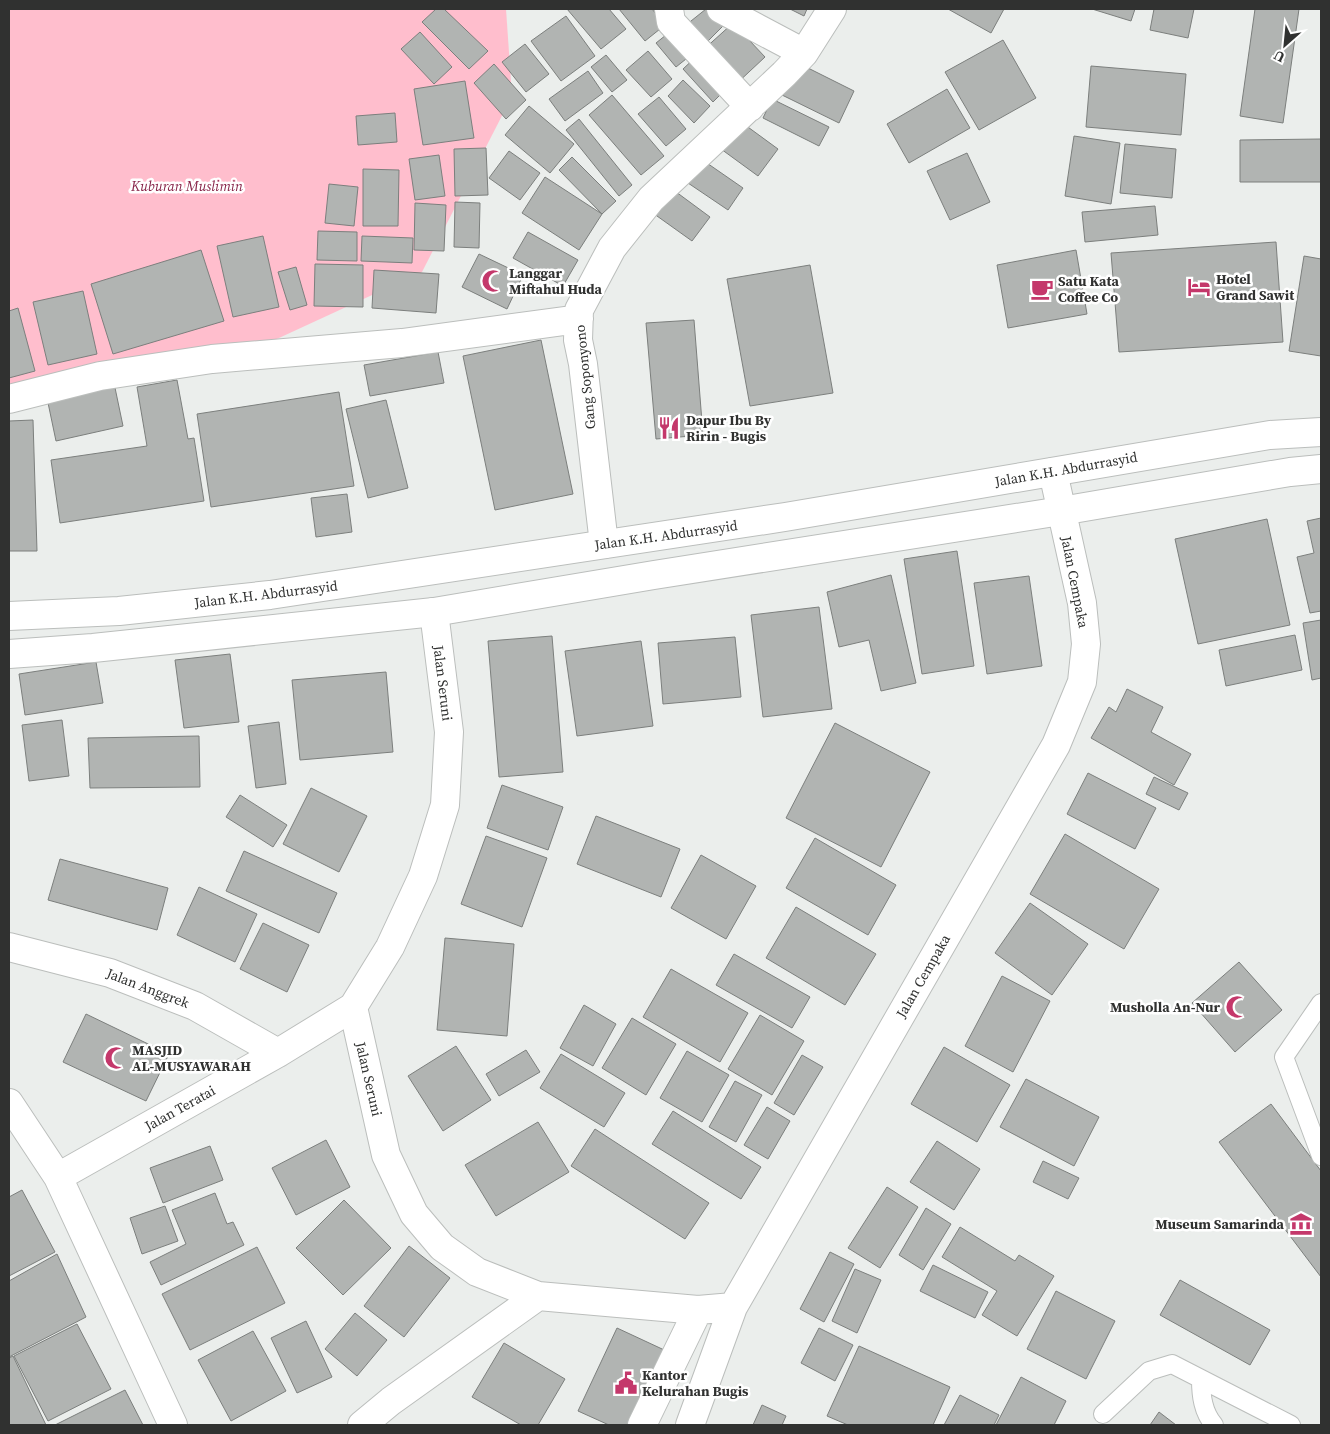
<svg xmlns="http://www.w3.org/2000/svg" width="1330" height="1434" font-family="'Source Serif 4',serif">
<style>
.green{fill:#ffbecd}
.building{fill:#b1b4b2;stroke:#7c7f7d}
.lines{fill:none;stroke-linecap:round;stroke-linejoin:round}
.service-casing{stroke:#bbbebc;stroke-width:20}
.minor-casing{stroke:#bbbebc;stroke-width:30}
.tertiary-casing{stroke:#bbbebc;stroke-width:30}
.service{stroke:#fff;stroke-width:18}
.minor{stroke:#fff;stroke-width:28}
.tertiary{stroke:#fff;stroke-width:28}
.labels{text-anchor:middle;stroke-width:5;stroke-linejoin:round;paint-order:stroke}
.park-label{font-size:14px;font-style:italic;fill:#872348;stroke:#fff}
.poi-label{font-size:14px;font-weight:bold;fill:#303130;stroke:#fff;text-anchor:start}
.street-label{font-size:14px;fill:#303130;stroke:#fff}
</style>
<rect width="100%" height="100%" fill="#ebeeec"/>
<path class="green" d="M9,9h497l6,87 -90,176 -193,89 -220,34z"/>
<path class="building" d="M436,9h8l44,42 -19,18 -47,-47z
M567,9h42l17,20 -25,20z
M619,9h33l13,16 -20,16z
M706,9h11l15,8 -32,32 -19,-20z
M790,9h17l-3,7z
M948,9h56l-13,24z
M1092,9h43l-4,12z
M1154,9h40l-6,29 -38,-8z
M1255,9h44l-16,114 -43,-7z
M566,16l29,40 -34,25 -30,-40z
M733,23l32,34 -31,29 -32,-35z
M676,27l20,24 -20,16 -20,-24z
M420,32l32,35 -18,17 -33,-35z
M1003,40l33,58 -57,32 -34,-58z
M525,44l24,30 -23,18 -24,-30z
M648,51l24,28 -21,18 -25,-27z
M606,55l21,25 -15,12 -21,-25z
M698,55l29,33 -14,14 -30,-33z
M798,63l56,28 -15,32 -57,-28z
M494,64l32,36 -20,19 -32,-36z
M1091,66l95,8 -5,61 -95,-8z
M588,71l15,22 -38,28 -16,-22z
M683,80l27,26 -16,17 -26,-27z
M465,81l9,57 -51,7 -9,-56z
M947,89l23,39 -61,35 -22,-39z
M612,95l52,61 -23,19 -52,-60z
M659,97l27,32 -20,17 -28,-32z
M772,99l57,28 -10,19 -56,-28z
M529,106l45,38 -24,29 -45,-38z
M395,113l2,29 -39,3 -2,-29z
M579,119l53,66 -13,11 -53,-66z
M741,122l37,27 -20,27 -37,-27z
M1074,136l46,7 -9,61 -46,-8z
M1321,139v43h-81v-42z
M1125,144l51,5 -4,49 -52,-5z
M486,148l2,47 -33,1 -1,-47z
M509,151l31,22 -20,27 -31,-22z
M967,153l23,49 -40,18 -23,-49z
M439,155l6,41 -30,4 -6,-41z
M572,157l44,44 -14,13 -43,-44z
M704,161l39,27 -15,22 -40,-27z
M363,169l36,1 -1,56h-35z
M545,177l57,37 -23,36 -57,-37z
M329,184l29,3 -4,39 -29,-3z
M668,186l42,31 -18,24 -42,-30z
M455,202l25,1 -1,45 -25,-1z
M415,203l31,2 -2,46 -30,-1z
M1155,206l3,29 -73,7 -3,-30z
M318,231l39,1v29l-40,-1z
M528,232l50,28 -15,26 -50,-28z
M263,236l16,71 -46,10 -16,-71z
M362,236l51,2 -1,25 -51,-2z
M1276,242l7,100 -164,10 -8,-99z
M201,250l23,71 -111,33 -22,-70z
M1076,250l11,64 -79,14 -11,-63z
M479,254l44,21 -16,34 -45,-22z
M1304,256l17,3v97l-32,-5z
M315,264l48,1v42l-49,-1z
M810,265l23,128 -83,13 -23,-127z
M296,267l11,38 -17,5 -12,-38z
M374,270l65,4 -3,39 -64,-5z
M83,291l14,63 -49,11 -15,-63z
M18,308l17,63 -26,7v-67z
M694,320l9,115 -47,4 -10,-116z
M541,340l32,154 -78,16 -32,-154z
M438,352l6,31 -74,13 -6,-31z
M177,380l11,59 6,-1 10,63 -144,22 -9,-63 96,-14 -10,-59z
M114,383l9,43 -67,15 -9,-43z
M339,392l15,94 -143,21 -14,-93z
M386,400l22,88 -40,10 -22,-89z
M33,420l4,131h-28v-130z
M347,494l5,38 -36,5 -5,-39z
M1321,518v93l-11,2 -13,-56 17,-4 -7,-32z
M1267,519l23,106 -92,19 -23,-105z
M957,551l17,115 -52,8 -18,-115z
M891,575l25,108 -35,8 -12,-51 -30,7 -12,-55z
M1029,576l13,90 -55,8 -13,-91z
M819,607l13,102 -69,8 -12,-102z
M1321,620v58l-9,2 -9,-57z
M1295,635l7,35 -76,16 -7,-36z
M552,636l11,136 -64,5 -11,-136z
M735,637l6,60 -78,7 -5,-61z
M641,641l12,85 -76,10 -12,-85z
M230,654l9,68 -55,6 -9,-68z
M96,662l7,41 -78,12 -6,-41z
M386,672l7,80 -93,8 -8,-80z
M1127,689l36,18 -12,25 40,22 -17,31 -83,-47 18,-31 7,5z
M62,720l7,56 -40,5 -7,-56z
M279,722l7,62 -30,4 -8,-62z
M835,723l95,49 -49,95 -95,-49z
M199,736l1,51 -110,1 -2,-50z
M1088,773l68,35 -21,41 -68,-35z
M1154,777l34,16 -9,17 -33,-16z
M502,785l61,22 -15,43 -61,-22z
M311,788l56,28 -28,56 -56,-28z
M240,795l47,30 -14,22 -47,-30z
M596,816l84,33 -19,48 -84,-33z
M1065,834l94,55 -35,60 -94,-55z
M486,836l61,22 -25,69 -61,-23z
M815,838l81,47 -28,50 -82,-47z
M244,851l93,42 -18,40 -93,-42z
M701,855l55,31 -30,53 -55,-31z
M60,859l108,29 -11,42 -109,-30z
M199,887l58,27 -22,48 -58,-27z
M1030,903l58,41 -36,51 -57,-42z
M796,907l80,47 -31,51 -79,-47z
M263,923l46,22 -22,47 -47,-23z
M445,938l69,6 -7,92 -70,-6z
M734,954l76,43 -18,31 -76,-43z
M1239,962l43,48 -47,42 -43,-49z
M671,969l77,44 -28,49 -77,-45z
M1002,976l48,25 -37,71 -48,-26z
M584,1005l32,19 -23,42 -33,-18z
M86,1014l83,40 -23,47 -83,-39z
M760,1015l44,26 -32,54 -44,-26z
M632,1018l44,26 -30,51 -44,-27z
M456,1046l35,54 -48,31 -35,-55z
M944,1047l66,38 -33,57 -66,-38z
M526,1050l14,22 -41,24 -13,-22z
M687,1051l42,24 -27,47 -42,-24z
M561,1054l64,39 -21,34 -64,-39z
M802,1055l21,12 -29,48 -20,-12z
M1026,1079l73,38 -25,49 -74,-39z
M735,1081l27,14 -26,47 -27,-15z
M1271,1104l50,67v106l-102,-135z
M767,1107l23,14 -22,38 -24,-14z
M673,1111l88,56 -20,32 -89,-55z
M538,1122l31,50 -73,44 -31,-51z
M595,1129l114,74 -24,36 -114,-73z
M326,1140l24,47 -54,28 -24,-47z
M937,1141l43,28 -26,41 -44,-28z
M210,1146l13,34 -60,23 -13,-35z
M1043,1161l36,17 -11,21 -35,-17z
M887,1187l31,20 -38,61 -32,-20z
M22,1190l33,62 -46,24v-79z
M215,1193l12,31 6,-2 11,23 -83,40 -11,-23 36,-18 -14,-34z
M344,1200l47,48 -48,47 -47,-47z
M165,1206l13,35 -36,13 -12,-36z
M926,1208l25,16 -28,46 -24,-15z
M960,1227l55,34 4,-6 35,21 -37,60 -35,-21 15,-24 -55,-34z
M409,1246l41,32 -46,59 -40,-31z
M257,1247l28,56 -95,47 -28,-56z
M830,1252l24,12 -30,58 -24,-13z
M57,1254l29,63 -77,40v-76z
M933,1265l55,27 -13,26 -55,-27z
M855,1269l26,11 -24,53 -25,-12z
M1180,1280l90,50 -20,35 -90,-50z
M1056,1291l59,30 -29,58 -59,-30z
M355,1313l32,27 -30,36 -32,-27z
M306,1321l26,56 -35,16 -26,-55z
M77,1324l34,65 -63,32 -34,-65z
M617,1328l58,27 -33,70h-33l-31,-14z
M819,1328l34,17 -18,36 -34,-18z
M253,1331l33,60 -55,30 -33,-61z
M504,1343l61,36 -27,46h-17l-49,-28z
M859,1346l91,41 -17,38h-85l-21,-9z
M13,1356l33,69h-37v-67z
M1021,1377l45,24 -12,24h-58z
M125,1390l18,35h-88z
M960,1395l39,20 -5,10h-50z
M762,1405l24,11 -4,9h-29z
M1159,1412l17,13h-26z"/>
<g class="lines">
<defs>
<path id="service" d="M1321,1003l-37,54 37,99
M1201,1379c0,17 2,33 13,46
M1103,1414l46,-43 23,-7 119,61"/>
<path id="minor" d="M669,9l2,13 79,85
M721,9l83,44
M9,399l91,-23 112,-17 190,-16 177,-24
M604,544l-21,-180 -5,-24 1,-30 33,-62 39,-49 133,-125 20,-21 28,-44
M434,612l15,120 -4,73 -22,71 -33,71 -37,60 33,148 28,59 28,33 35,25 61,24 160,14 35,-3
M9,947l101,26 85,33 83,47
M9,1103l49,74 115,248
M58,1177l220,-124 75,-46
M362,1425l29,-24 147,-105
M642,1425l56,-115
M690,1425l43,-118 323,-562 26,-63 4,-38 -4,-41 -29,-131"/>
<path id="tertiary" d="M9,616l110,-5 151,-16 515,-78 485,-82 51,-3
M9,654l84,-6 341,-36 220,-37 407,-64 229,-39 31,-3"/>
</defs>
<use href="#service" class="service-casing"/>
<use href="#minor" class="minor-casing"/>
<use href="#tertiary" class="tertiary-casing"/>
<use href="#service" class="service"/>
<use href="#minor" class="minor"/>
<use href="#tertiary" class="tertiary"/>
</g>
<defs>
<symbol id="mosque-bare" viewBox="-9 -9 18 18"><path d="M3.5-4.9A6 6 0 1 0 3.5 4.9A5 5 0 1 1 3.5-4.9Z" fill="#c4386b" stroke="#fff" stroke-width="2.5" paint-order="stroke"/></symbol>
<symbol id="hotel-bare" viewBox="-9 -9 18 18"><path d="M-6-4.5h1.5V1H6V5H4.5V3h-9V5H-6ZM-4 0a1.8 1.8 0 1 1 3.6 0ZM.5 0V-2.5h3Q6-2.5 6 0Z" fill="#c4386b" stroke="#fff" stroke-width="2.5" paint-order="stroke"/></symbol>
<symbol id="cafe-bare" viewBox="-9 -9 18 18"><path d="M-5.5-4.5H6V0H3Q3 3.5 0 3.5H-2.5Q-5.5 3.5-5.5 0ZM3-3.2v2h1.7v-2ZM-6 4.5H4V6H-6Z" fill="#c4386b" stroke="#fff" stroke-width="2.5" paint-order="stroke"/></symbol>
<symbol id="restaurant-bare" viewBox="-9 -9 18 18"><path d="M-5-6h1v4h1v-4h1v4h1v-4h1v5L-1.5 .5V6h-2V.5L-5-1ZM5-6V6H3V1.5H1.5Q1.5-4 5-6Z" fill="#c4386b" stroke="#fff" stroke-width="2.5" paint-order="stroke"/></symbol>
<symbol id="museum-bare" viewBox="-9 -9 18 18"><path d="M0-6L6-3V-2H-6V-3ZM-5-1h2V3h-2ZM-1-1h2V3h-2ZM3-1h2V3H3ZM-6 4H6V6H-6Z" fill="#c4386b" stroke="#fff" stroke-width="2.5" paint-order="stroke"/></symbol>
<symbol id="civic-bare" viewBox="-9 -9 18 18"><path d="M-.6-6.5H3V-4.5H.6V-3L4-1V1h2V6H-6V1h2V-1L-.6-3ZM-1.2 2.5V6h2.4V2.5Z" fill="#c4386b" stroke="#fff" stroke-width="2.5" paint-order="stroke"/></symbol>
</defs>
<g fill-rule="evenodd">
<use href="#mosque-bare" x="477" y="265" width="32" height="32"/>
<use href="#hotel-bare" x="1183" y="271" width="32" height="32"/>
<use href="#cafe-bare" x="1026" y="273" width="32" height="32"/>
<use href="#restaurant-bare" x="653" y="412" width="32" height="32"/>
<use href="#mosque-bare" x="1221" y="991" width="32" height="32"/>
<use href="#mosque-bare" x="100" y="1042" width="32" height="32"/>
<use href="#museum-bare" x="1285" y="1208" width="32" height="32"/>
<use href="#civic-bare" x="610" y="1367" width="32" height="32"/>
</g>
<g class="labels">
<g class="park-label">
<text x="187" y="191">Kuburan Muslimin</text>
</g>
<g class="poi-label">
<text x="509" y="278">Langgar<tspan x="509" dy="16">Miftahul Huda</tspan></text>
<text x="1216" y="284">Hotel<tspan x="1216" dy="16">Grand Sawit</tspan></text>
<text x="1058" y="286">Satu Kata<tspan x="1058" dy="16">Coffee Co</tspan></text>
<text x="686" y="425">Dapur Ibu By<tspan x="686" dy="16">Ririn - Bugis</tspan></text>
<text x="1220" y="1012" text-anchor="end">Musholla An-Nur</text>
<text x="132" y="1055">MASJID<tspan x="132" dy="16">AL-MUSYAWARAH</tspan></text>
<text x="1284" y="1229" text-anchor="end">Museum Samarinda</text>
<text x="642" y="1380">Kantor<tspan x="642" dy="16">Kelurahan Bugis</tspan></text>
</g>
<g class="street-label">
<text transform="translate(585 377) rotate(-96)" y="5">Gang Soponyono</text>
<text transform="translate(1066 469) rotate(-10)" y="5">Jalan K.H. Abdurrasyid</text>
<text transform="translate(666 535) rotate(-8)" y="5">Jalan K.H. Abdurrasyid</text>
<text transform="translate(1075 582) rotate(79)" y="5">Jalan Cempaka</text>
<text transform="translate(266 594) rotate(-7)" y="5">Jalan K.H. Abdurrasyid</text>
<text transform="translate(443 683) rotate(83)" y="5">Jalan Seruni</text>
<text transform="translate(923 976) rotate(-60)" y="5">Jalan Cempaka</text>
<text transform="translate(148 988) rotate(21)" y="5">Jalan Anggrek</text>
<text transform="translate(369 1079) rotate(77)" y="5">Jalan Seruni</text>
<text transform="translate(180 1108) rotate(-29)" y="5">Jalan Teratai</text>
</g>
</g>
<rect width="1330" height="1434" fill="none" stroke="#303130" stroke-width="20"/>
<g transform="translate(1285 45) rotate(207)" stroke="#ffffff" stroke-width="4" paint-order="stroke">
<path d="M0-4L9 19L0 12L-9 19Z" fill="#303130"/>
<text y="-8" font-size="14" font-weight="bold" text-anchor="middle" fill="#303130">U</text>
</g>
</svg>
